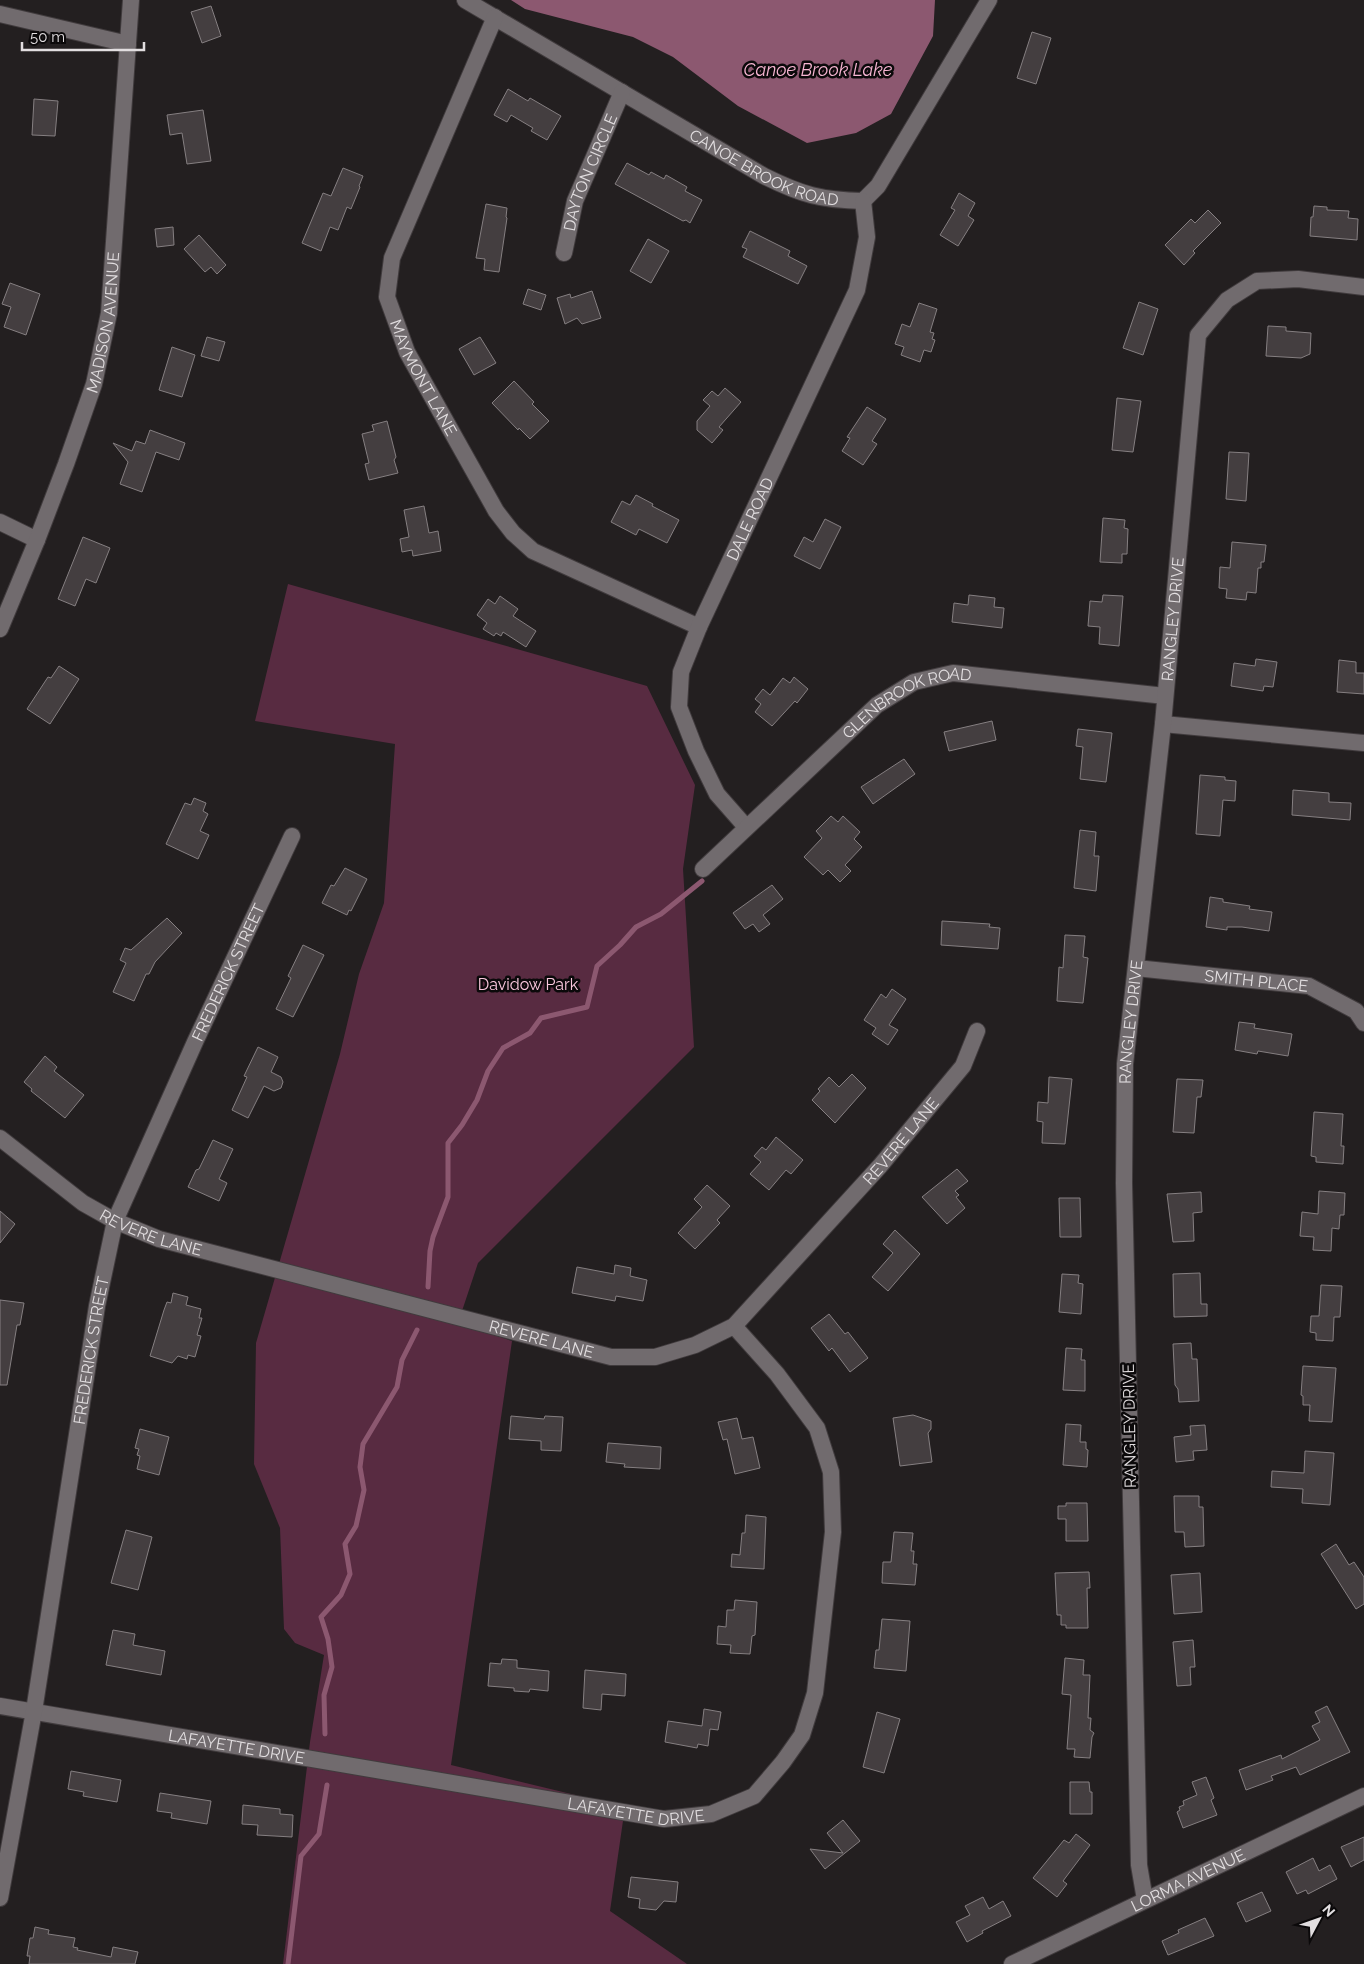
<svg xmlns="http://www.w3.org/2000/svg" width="1364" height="1964" font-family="Raleway,sans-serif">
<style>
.green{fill:#582b41}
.water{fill:#8c5870}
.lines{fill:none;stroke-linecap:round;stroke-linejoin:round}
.stream{stroke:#8c5870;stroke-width:5}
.building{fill:#443e40;stroke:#857f81}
.minor-casing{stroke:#403b3d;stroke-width:18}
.minor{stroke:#716b6e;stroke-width:16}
.labels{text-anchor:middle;stroke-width:5;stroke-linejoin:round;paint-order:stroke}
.street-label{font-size:16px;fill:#e2dee0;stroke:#0b090a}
.park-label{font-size:16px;fill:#fbc8de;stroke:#0b090a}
.water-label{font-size:18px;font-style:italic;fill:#f7b5d2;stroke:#0b090a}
</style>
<rect width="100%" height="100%" fill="#231f20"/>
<path class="green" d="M288,584l359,102 48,99 -12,84 11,178 -216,216 -20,60 54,18 -61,424 174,42 -15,104 77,53h-404l27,-222 14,-87 -29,-12 -11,-14 -4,-101 -26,-64 2,-121 84,-289 19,-80 25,-71 11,-159 -140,-23z"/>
<path class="water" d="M511,0h424l-2,36 -42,78 -35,19 -49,10 -69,-37 -65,-49 -40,-20 -108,-28z"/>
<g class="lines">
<path class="stream" d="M428,1287l2,-36 3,-14 15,-40v-54l14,-18 15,-25 11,-29 15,-23 27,-15 11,-15 46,-11 10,-41 23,-21 16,-18 25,-13 41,-33
M325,1734l-1,-39 8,-28 -4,-28 -7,-22 20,-22 9,-21 -5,-30 11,-18 8,-36 -4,-23 3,-23 34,-57 5,-27 15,-30
M288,1964l13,-108 18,-22 8,-49"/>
</g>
<path class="building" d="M211,6l10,30 -19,7 -11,-31z
M1032,32l19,6 -15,46 -19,-6z
M508,89l20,12 2,-3 31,18 -14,24 -16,-9 2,-3 -22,-13 -4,7 -13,-7z
M34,99l24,2 -3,35 -23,-1z
M203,110l8,51 -24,3 -5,-31 -12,2 -3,-20z
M627,163l22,12 2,-3 13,7 2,-4 21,12 -2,4 17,9 -12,23 -4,-3 -3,1 -68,-37z
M343,168l20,8 -4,10 1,1 -9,22 -4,-2 -9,23 -8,-3 -9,24 -19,-8 21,-50 8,3z
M959,193l16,10 -7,13 6,4 -16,26 -18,-11 15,-25 -4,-2z
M486,204l21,4 -1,9 1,1 -8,54 -15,-2 1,-11 -9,-1z
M1314,206l13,1v3l22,1 -1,7 10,1 -1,21 -47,-4 1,-19h2z
M1208,210l13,13 -28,28 2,2 -11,12 -19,-20 26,-26 4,4z
M173,227l1,18 -17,2 -2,-18z
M750,231l40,20 -2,5 19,10 -9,18 -55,-27 4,-8 -5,-2z
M199,235l27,30 -9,9 -6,-7 -6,5 -21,-23z
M648,239l21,12 -18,32 -21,-12z
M10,283l30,11 -14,41 -22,-8 7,-20 -9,-3z
M528,289l18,6 -5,15 -18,-6z
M592,291l9,27 -19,6 -5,-6 -12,6 -8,-26 13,-4 1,4z
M1139,302l19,7 -15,46 -20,-7z
M919,303l18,6 -7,23 4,1 -2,6 3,1 -4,12 -7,-2 -4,12 -19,-7 3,-8 -9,-3 7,-20 8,3z
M1268,326l18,1v4l25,2 -1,21 -9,4 -35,-2z
M207,337l18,5 -6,19 -18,-5z
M480,337l16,26 -22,12 -15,-26z
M172,347l23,8 -13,42 -23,-7z
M514,381l20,21 -2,2 17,17 -19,18 -11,-11 -1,2 -26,-27z
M725,388l16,14 -22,25 4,3 -11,13 -15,-13v-9l13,-15 -7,-6 9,-9 6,5z
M1117,398l24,3 -8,51 -21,-2z
M867,407l19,12 -14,22 5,3 -14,21 -21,-14 8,-13 -3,-1z
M387,421l9,36 -2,3 4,13 -29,7 -4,-16 4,-1 -7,-29 12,-3 -2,-6z
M150,430l35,13 -6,17 -23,-8 -14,40 -22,-8 8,-22 -15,-19 19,8 4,-10 9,3z
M1229,452l20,1 -3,48 -20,-2z
M636,495l17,9 -1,2 27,14 -12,23 -28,-14 -3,6 -25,-13 11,-21 8,4z
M424,506l5,27 9,-2 3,20 -28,5 -1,-6 -10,2 -2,-13 9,-2 -5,-27z
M1103,518l22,2 -1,8 4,1 -1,25h-5v9l-22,-1z
M825,519l16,8 -21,42 -26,-13 10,-19 9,5z
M83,537l27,11 -14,35 -10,-4 -11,27 -17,-7z
M1232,542l34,3 -2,17h-3v6h-3l-2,25 -9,-1 -1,8 -20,-2 1,-9 -8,-1 1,-21 10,1z
M969,595l26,3 -1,9 10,1 -2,20 -50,-6 2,-19 14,2z
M1103,595l20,1 -4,50 -20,-2 1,-17 -12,-1 2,-25 12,1z
M500,596l18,13 -5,7 23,15 -10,16 -23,-15 -2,4 -5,-3 -2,3 -11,-7 4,-6 -10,-8 11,-16 7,5z
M1256,659l21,3 -4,25 -9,-1 -1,5 -32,-5 3,-23 21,3z
M1339,660l17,2v11h8v21l-27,-2z
M59,666l20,13 -29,45 -23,-15 21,-32 3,1z
M794,677l14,12 -11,14 -2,-2 -23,25 -17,-14 6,-8 -6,-5 8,-10 7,6 13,-17 7,5z
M992,721l4,19 -47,11 -5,-19z
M1078,729l34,4 -6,49 -26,-3 3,-32 -7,-1z
M904,759l11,15 -42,30 -12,-17z
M1200,775l25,2v3l11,1 -1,20 -12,-1 -3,36 -24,-2z
M1293,790l36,3v9l22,1 -1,17 -58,-5z
M194,798l12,5 -3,8 5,3 -8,17 9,4 -11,24 -32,-15 19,-41 6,2z
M831,816l7,6 5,-6 17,16 -6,7 8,8 -17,18 6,6 -11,11 -12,-12 -5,5 -19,-18 18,-19 -6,-7z
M1080,830l16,2 -2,24h5l-3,35 -22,-3z
M345,868l22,11 -16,32 -2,-1 -2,5 -25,-12 9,-18 3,1z
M772,885l11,14 -20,16 7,9 -11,8 -6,-8 -8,5 -12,-16z
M1210,897l13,2v3l27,4 -1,3 23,3 -3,19 -27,-4h-15v3l-21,-3z
M167,918l15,15 -27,29 -6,12h-3l-12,27 -21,-9 13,-29 -6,-3 5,-12 6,2z
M942,921l48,3 -1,3 11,1 -2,21 -57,-4z
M1065,935l20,1 -2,21 5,1 -5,45 -26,-2 2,-34 4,1z
M303,945l21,10 -31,62 -17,-8 15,-31 -3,-2z
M892,989l14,10 -17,26 9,5 -10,15 -16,-11 4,-6 -12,-8 17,-26 5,4z
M1239,1022l16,2 -1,4 38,6 -4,22 -30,-5 -1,3 -22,-4z
M258,1047l20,10 -7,15 10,5 2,5 -2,6 -7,3 -10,-5 -16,32 -16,-8 15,-33 -3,-1z
M45,1056l12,11 -3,4 30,24 -19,23 -34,-27 1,-2 -8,-7z
M852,1074l14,14 -31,35 -23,-23 8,-9 -2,-2 11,-12 10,10z
M1049,1077l23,2 -7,65 -23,-1 1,-21 -6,-1 1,-19 10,1z
M1177,1079l26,1 -2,17h-4l-3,36 -21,-1z
M1314,1112l29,2 -2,32h3l-1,18 -27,-2v-5l-5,-1z
M776,1137l27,23 -12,14 -5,-4 -17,20 -19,-16 11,-12 -7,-6 8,-9 4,3z
M213,1140l20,9 -14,30 8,4 -8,18 -31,-14 8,-17 3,-1z
M957,1169l11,12 -13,10 4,4 -3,2 9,11 -18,16 -25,-27z
M707,1185l23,21 -13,14 3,3 -25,26 -17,-16 24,-26 -8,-8z
M1319,1191l26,2 -1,22h-4l-1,14 -7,-1 -1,23 -18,-1 1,-13 -14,-1 2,-24 16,2z
M1201,1192l1,20 -9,1 1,28 -21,1 -6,-48z
M1059,1198h21l1,39h-21z
M0,1211l15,13 -15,19z
M895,1230l25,24 -32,37 -16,-14 21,-24 -10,-9z
M615,1265l16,3 -1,8 17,4 -4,21 -27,-5 -1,5 -43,-8 5,-26 37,7z
M1200,1273l1,31h6v12l-33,1 -1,-43z
M1062,1274l17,1 -1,8 5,1 -2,30 -22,-2z
M1321,1285l21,1 -2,31h-6l-1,24 -17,-1v-7l-6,-1 1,-16h8z
M173,1293l15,4 -2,8 15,4 -2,9h3l-5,17 4,1 -6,21 -7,-2 -1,4 -9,-3 -6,7 -22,-7 14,-46 3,-8 4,1z
M0,1300l24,3 -4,22h-3l-10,60h-7z
M829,1314l16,20 3,-2 20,26 -18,14 -18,-24 -3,3 -18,-23z
M1191,1343l1,16h5l2,42 -20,1 -1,-13 -3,-4 -2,-41z
M1066,1348l16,1 -1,11h4v31l-22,-1z
M1303,1366l33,2 -4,54 -23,-1 1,-16h-7v-9l-2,-1z
M913,1415l18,6v8l-3,4 4,29 -32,4 -7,-48z
M511,1416l33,3 1,-3 18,1 -2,34 -20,-1v-9l-32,-2z
M737,1418l5,21 11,-2 7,31 -25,6 -8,-35 -4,1 -5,-18z
M1066,1424l15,1 -1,17h6v7l2,1 -1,17 -24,-2z
M1205,1425l2,25 -14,1 1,9 -18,2 -2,-25 17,-2 -1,-9z
M140,1429l29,8 -10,38 -22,-6 3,-13 -3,-1 2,-6 -4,-1z
M608,1443l53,4 -1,22 -36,-2 1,-3 -19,-2z
M1305,1451l29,2 -4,52 -28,-2 1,-14 -32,-2 1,-16 32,2z
M1174,1496h25v11h4l1,39 -19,1 -1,-15h-9z
M1066,1503h21l1,38h-22v-22h-8v-13h8z
M746,1515l20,2 -2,52 -33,-2 1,-13 8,1 2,-22h3z
M126,1530l26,7 -14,53 -27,-7z
M894,1532l19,1 -2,18h3l-1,13h4l-2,21 -33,-2 1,-21h8z
M1336,1544l13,21 5,-3 10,15v27l-8,5 -35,-55z
M1089,1572l1,16h-3l1,40h-22v-3h-5v-10h-4l-2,-42z
M1200,1573l2,39 -28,2 -3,-39z
M735,1600l22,2 -2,33 -3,1 -2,18 -20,-1 1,-8 -14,-1 1,-18 8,1 1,-17h7z
M882,1619l28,2 -4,50 -32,-3 2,-18h3z
M113,1630l22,4 -2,11 32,6 -4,24 -55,-10z
M1193,1640l2,27h-5l1,18 -14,1 -4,-44z
M1065,1658l19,2 -1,15h7l-2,43h3l-1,12 4,3 -2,4 -2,21 -16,-1 1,-8h-8l4,-54 -9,-1z
M502,1659l15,1v8l32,3 -1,20 -18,-2 -1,3 -15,-1v-3l-26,-2 2,-23 11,1z
M585,1670l41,4 -1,22 -23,-2 -1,16 -18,-2z
M1327,1706l23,46 -50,23 -4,-8 -25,9 2,4 -27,10 -7,-20 42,-15 1,4 38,-19 -8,-14 8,-4 -5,-10z
M704,1709l17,3 -3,18 -8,-1 -2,17 -10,-2 -1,4 -32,-6 3,-21 34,5z
M877,1712l23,7 -16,54 -21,-6z
M71,1771l50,9 -4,22 -34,-6 1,-4 -16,-3z
M1206,1777l8,21 -3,2 6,15 -34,13 -6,-16 3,-2 -1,-3 5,-2 -1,-4 14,-6 -5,-13z
M1070,1782h19l1,10h2v22h-22z
M160,1793l51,8 -4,23 -36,-6 1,-5 -15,-2z
M243,1805l37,4v5l13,1 -1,22 -35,-2 1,-10 -16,-1z
M843,1820l17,21 -35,28 -15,-20 33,4 -16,-20z
M1076,1834l14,11 -27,36 4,3 -10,13 -24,-19 31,-38 5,3z
M1364,1837v23l-13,7 -10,-20z
M1313,1858l6,13 11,-6 7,14 -29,15 -2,-4 -9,4 -11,-22z
M631,1877l47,5 -2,20 -12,-1 -8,9 -17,-2 1,-9 -12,-2z
M1262,1892l9,19 -25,11 -9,-19z
M983,1897l6,12 14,-8 8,15 -29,15 1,2 -16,9 -11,-20 14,-7 -5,-9z
M1205,1918l9,18 -46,19 -6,-14 17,-8 -1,-3z
M35,1927l14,3 -1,4 27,4 -2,9 5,1 -1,2 34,7 2,-10 25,5 -3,12h-106l1,-8h-3l3,-18h3z"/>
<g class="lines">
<defs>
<g id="minor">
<path id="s1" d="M465,0l299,176c38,19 57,24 99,25l15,-15 111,-186"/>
<path d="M0,14l128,30"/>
<path id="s2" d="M495,17l-103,241 -5,39 20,55 89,159 17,22 20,18 166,76"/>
<path id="s3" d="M564,253l11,-52 47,-109"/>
<path d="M0,522l37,18"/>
<path id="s4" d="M0,629l37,-89 29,-76 28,-80 15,-71 22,-313"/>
<path d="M1163,724l201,19"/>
<path id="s5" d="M746,827l-29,-33 -21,-43 -17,-44 2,-35 18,-45 158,-337 10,-53 -4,-36"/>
<path id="s6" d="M703,869l174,-164 37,-23 39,-9 212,23"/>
<path id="s7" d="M1136,968l173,18 47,25 8,12"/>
<path id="s8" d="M0,1138l83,65 32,18 44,18 452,118h44l40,-12 39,-19 146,-160 83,-100 14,-35"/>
<path id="s9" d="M0,1706l664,113 47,-5 43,-18 29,-34 19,-27 13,-42 18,-161 -2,-60 -14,-44 -40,-54 -43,-48"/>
<path id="s10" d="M0,1898l34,-187 63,-405 18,-85 80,-179 97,-206"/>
<path id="s11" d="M1145,1900l-6,-35 -15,-682 1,-119 38,-340 35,-389 29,-35 30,-19 41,-2 66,8"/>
<path id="s12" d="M1012,1964l352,-168"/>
</g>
</defs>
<use href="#minor" class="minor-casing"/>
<use href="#minor" class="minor"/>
</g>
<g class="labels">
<g class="street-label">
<text dy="6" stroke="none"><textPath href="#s1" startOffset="344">CANOE BROOK ROAD</textPath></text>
<text dy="6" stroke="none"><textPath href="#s3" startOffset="85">DAYTON CIRCLE</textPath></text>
<text dy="6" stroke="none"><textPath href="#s4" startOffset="325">MADISON AVENUE</textPath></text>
<text dy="6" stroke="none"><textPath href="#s2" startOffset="390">MAYMONT LANE</textPath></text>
<text dy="6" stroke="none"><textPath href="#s5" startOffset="342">DALE ROAD</textPath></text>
<text dy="6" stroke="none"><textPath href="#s11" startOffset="1284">RANGLEY DRIVE</textPath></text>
<text dy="6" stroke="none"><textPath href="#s6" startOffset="268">GLENBROOK ROAD</textPath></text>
<text dy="6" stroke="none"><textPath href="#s10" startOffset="960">FREDERICK STREET</textPath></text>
<text dy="6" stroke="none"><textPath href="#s7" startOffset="121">SMITH PLACE</textPath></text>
<text dy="6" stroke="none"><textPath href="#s11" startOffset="879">RANGLEY DRIVE</textPath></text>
<text dy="6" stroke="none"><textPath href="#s8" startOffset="1035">REVERE LANE</textPath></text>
<text dy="6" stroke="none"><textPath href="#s8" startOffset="180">REVERE LANE</textPath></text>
<text dy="6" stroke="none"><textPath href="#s8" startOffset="585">REVERE LANE</textPath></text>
<text dy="6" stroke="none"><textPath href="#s10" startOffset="555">FREDERICK STREET</textPath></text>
<text transform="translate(1129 1426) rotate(-91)" y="6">RANGLEY DRIVE</text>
<text dy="6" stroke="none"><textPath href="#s9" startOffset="240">LAFAYETTE DRIVE</textPath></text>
<text dy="6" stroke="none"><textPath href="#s9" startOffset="645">LAFAYETTE DRIVE</textPath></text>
<text dy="6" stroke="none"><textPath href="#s12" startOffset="195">LORMA AVENUE</textPath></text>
</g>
<g class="park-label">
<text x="528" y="990">Davidow Park</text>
</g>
<g class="water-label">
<text x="818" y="76">Canoe Brook Lake</text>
</g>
</g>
<g transform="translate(1319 1919) rotate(49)" stroke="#0b090a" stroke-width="4" paint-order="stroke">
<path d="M0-4L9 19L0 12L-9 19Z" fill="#e2dee0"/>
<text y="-8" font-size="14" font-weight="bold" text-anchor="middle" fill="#e2dee0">N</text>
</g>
<path d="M22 42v8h122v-8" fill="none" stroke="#e2dee0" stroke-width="2.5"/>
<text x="30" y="42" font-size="15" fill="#e2dee0" stroke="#0b090a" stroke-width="4" paint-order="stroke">50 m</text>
</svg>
